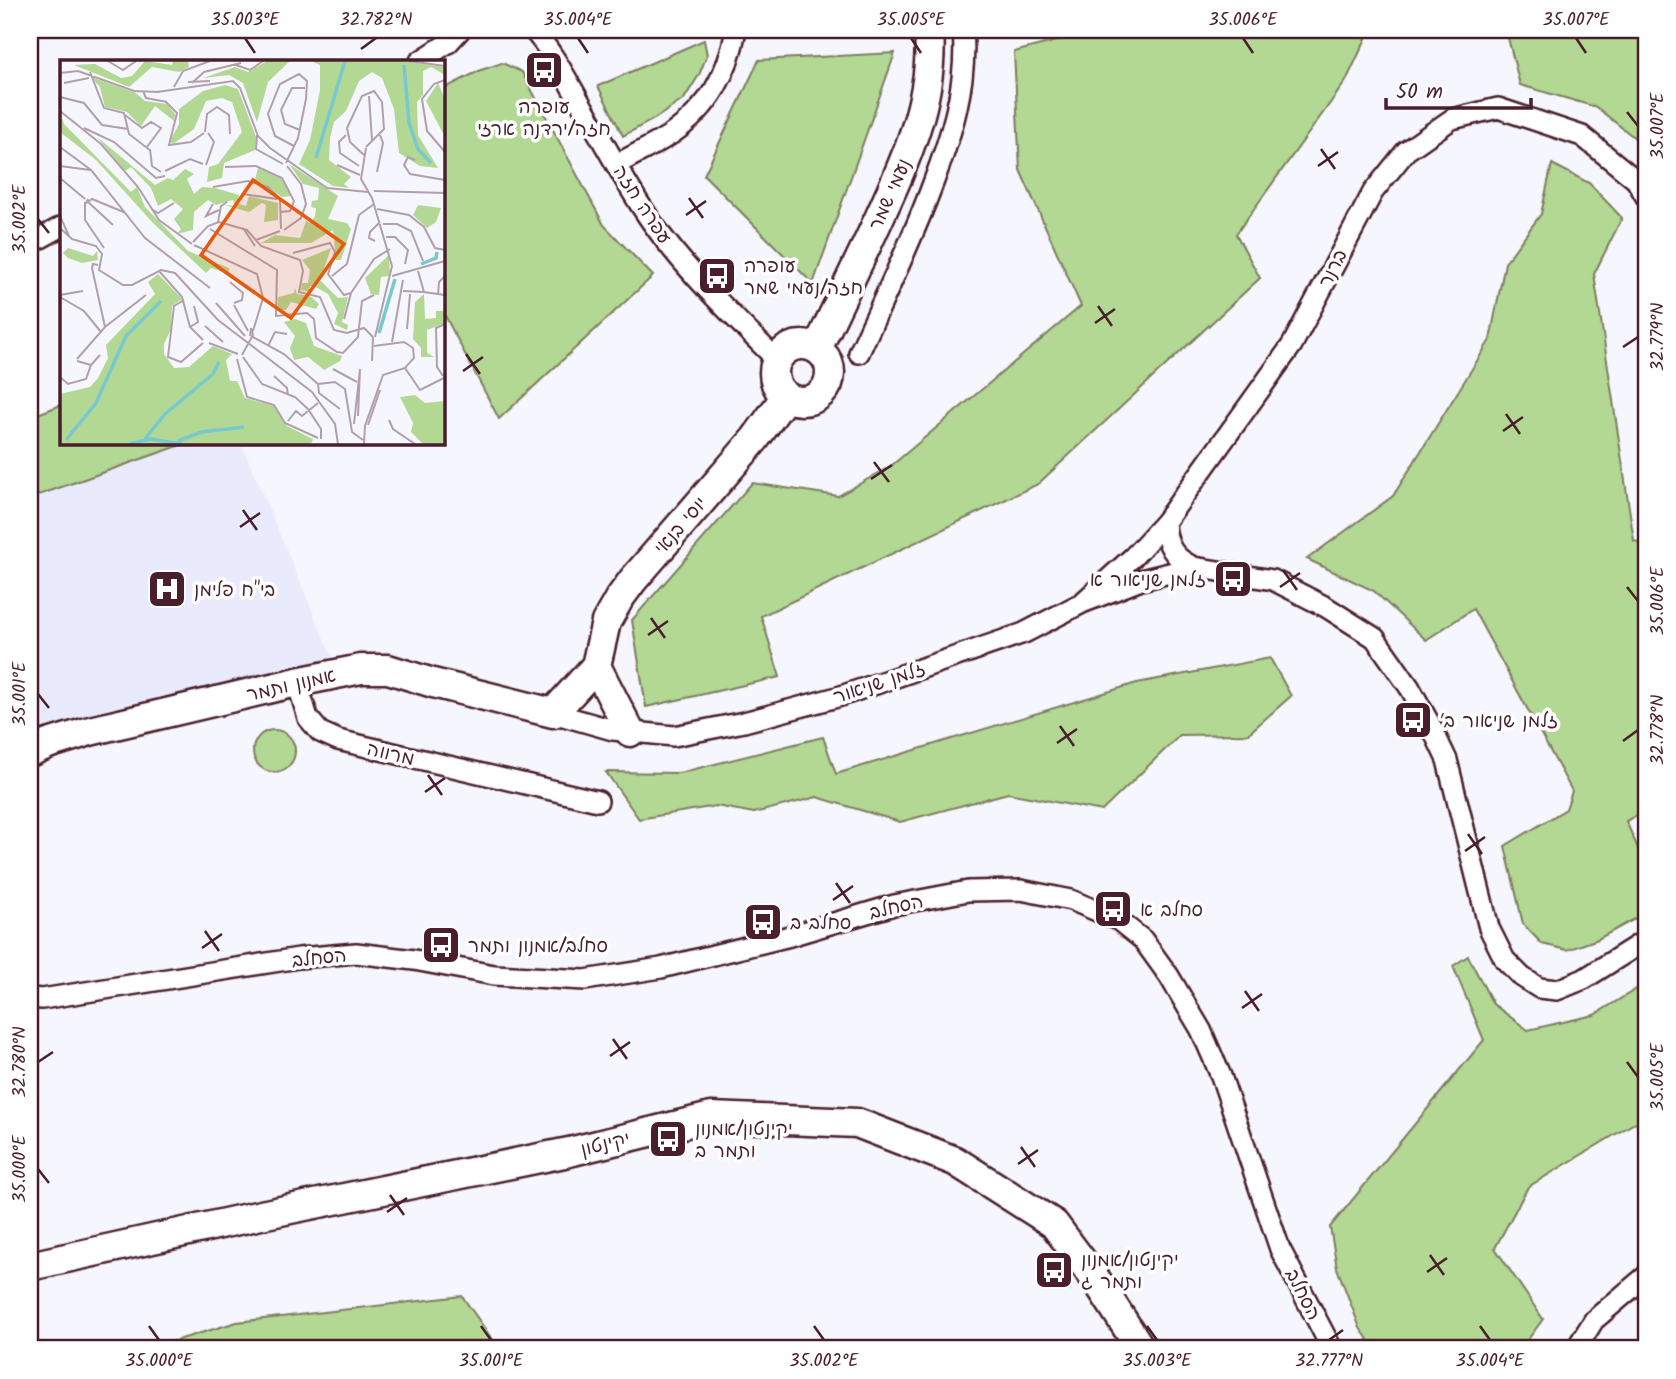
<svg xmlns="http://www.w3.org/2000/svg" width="1676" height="1379" font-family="Kalam,'Playpen Sans Hebrew',sans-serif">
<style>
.built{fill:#e9ebfc}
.green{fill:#b2d893;stroke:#7e7c5f;stroke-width:2}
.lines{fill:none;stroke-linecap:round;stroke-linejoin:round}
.street-casing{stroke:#4a1f2b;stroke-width:24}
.secondary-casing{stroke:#4a1f2b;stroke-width:33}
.street{stroke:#fff;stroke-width:19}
.secondary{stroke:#fff;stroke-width:28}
.ticks{fill:none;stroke:#4a1f2b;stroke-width:2.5}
.labels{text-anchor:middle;stroke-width:7;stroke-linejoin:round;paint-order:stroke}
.poi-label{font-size:19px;fill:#4a1f2b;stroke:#fff;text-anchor:start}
.street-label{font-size:19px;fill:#4a1f2b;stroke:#fff}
.inset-river{fill:none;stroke:#77c8cf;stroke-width:3.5}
.inset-road{fill:none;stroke:#b1a0aa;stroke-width:2}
.view{fill:#e8590c;fill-opacity:0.15;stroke:#e8590c;stroke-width:3.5}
.inset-edge{fill:none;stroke:#4a1f2b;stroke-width:3.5}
.neatline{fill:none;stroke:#4a1f2b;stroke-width:2.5}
.ticks-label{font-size:18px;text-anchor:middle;fill:#4a1f2b}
</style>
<rect width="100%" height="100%" fill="#f5f6fe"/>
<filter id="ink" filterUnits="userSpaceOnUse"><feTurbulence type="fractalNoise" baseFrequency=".0143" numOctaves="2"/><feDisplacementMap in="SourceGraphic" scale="14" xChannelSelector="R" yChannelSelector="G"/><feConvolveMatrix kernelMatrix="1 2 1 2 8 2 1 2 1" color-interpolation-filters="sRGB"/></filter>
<g filter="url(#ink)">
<path class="built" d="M187,443h54l91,214 -273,74 -29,13v-246z"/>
<path class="green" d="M1087,30h283l-24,51 -110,153 24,44 -222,206 -277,132 19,61 -134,30 -14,-87 120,-137 86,13 53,-30 190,-160 -61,-136 -6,-118 73,-19z
M1506,30h140v117l-50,-40 -76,-22z
M704,40l3,15 -8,20 -15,24 -28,19 -33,18 -25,-50z
M895,53l-82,231 -109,-109 55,-115z
M502,63l20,9 82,153 49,51 -154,143 -56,-107v-223l38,-19z
M1552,164l37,19 33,35 -28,56 40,267 12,3v266l-20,11 20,46v46l-48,26 -31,11 -25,-6 -19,-20 -18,-78 61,-37 6,-18 -99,-182 -47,31 -52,-49 -67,-32 86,-63 97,-156 15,-77 36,-49z
M61,405v38h126l-157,55v-81z
M1270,658l21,38 -43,38 -68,1 -78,76 -94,-18 -108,29 -83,-25 -63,16 -38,-7 -77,13 -33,-47 73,1 144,-36 13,37 301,-91z
M253 751a21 21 0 1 1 42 0a21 21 0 1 1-42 0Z
M1468,956l25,48 35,26 66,-15 52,-32v133l-118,71 -33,61 48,71 -22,30h-146l-15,-21 -23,-60 -7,-41 154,-187 -31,-74z
M462,1296l37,53h-351l89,-27z"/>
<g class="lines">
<defs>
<path id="street" d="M533,30c18,20 31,44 44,67 21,35 40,71 62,106 37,59 89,108 138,157
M420,61l28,-18 12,-13
M616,165c19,-11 39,-20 57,-32 37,-26 55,-60 63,-103
M30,244l31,-17
M859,353c25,-55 52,-110 73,-167 19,-50 36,-102 31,-156
M1165,522c1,23 8,36 29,45l79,13 53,27 49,31 35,50 20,36 17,36 42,168 16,32 17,17 17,11 18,2 27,-11 62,-39
M1082,603l51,-46 32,-35 127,-177 81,-153 33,-41 46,-32 46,-11 84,28 54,44 10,17
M297,682l11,36 12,14 18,8 260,61
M553,713l60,17 61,6 70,-14 97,-26 183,-63 58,-30 59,-23 53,-13
M30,998l12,1 257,-41 57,-5 58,7 80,15 91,5 76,-12 129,-32 104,-31 74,-14 53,-1 50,10 47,20 25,20 26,36 32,54 20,46 59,173 52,100
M1576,1349l18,-29 52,-44"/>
<path id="secondary" d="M774 373a28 28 0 1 1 56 0a28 28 0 1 1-56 0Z
M817,349c18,-37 35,-74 53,-111 30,-66 65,-134 59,-208
M596,666l34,66
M30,752l18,-8 42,-13 207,-49 64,-13h27l45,14 120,30 43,-47 10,-44 13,-23 14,-19 122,-141 31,-43
M30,1266l231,-51 308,-63 142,-35 146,6 98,38 99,63 45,60 42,65"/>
</defs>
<use href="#street" class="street-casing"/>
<use href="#secondary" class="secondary-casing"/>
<use href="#street" class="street"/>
<use href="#secondary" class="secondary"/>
</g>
</g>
<path class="ticks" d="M245,38l10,15M578,38l10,15M911,38l10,15M1243,38l10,15M1576,38l10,15M361,49l15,-11M1627,112l11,14M1321,149l14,20M1318,166l20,-14M689,198l14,20M686,215l20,-14M38,219l11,14M1098,306l14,20M1095,323l20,-14M1623,347l15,-10M466,354l14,20M463,371l20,-14M1506,414l14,20M1503,431l20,-14M874,462l15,20M871,479l21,-14M243,510l14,20M240,527l20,-14M1283,570l14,20M1280,587l20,-14M1627,587l11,14M651,618l14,20M648,635l20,-14M38,694l11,14M1060,726l14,20M1623,741l15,-11M1057,743l20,-14M428,775l14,20M425,792l20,-14M1468,834l14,20M1465,851l20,-14M836,883l14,20M833,900l20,-14M205,931l14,20M202,948l20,-14M1245,991l14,20M1242,1008l20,-14M613,1039l14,20M610,1056l20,-14M38,1062l15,-10M1627,1062l11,15M1021,1147l14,20M1018,1164l20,-14M38,1169l11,14M390,1195l14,20M387,1212l20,-14M1430,1255l14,20M1427,1272l20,-14M149,1326l10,14M481,1326l10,14M814,1326l10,14M1147,1326l10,14M1480,1326l10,14M1329,1340l14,-10"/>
<defs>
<symbol id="bus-square" viewBox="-11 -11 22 22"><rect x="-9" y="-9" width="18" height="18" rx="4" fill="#4a1f2b" stroke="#fff"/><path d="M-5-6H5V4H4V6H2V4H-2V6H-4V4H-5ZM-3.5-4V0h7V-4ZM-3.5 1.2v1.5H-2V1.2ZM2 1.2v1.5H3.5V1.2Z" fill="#fff"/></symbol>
<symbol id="hospital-square" viewBox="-11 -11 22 22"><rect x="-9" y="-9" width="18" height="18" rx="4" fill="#4a1f2b" stroke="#fff"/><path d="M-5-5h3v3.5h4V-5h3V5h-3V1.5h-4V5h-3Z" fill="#fff"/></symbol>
</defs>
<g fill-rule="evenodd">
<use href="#bus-square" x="522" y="48" width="44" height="44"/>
<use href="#bus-square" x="695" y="254" width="44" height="44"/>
<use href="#bus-square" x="1211" y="557" width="44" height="44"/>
<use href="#hospital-square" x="145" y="567" width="44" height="44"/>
<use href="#bus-square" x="1391" y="698" width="44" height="44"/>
<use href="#bus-square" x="1091" y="887" width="44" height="44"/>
<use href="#bus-square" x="741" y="900" width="44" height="44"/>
<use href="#bus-square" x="419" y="923" width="44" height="44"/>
<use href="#bus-square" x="646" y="1117" width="44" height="44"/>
<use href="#bus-square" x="1032" y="1248" width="44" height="44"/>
</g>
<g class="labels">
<g class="poi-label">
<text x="544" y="113" text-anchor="middle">עופרה<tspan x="544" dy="22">חזה/ירדנה ארזי</tspan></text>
<text x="744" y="272">עופרה<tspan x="744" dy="22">חזה/נעמי שמר</tspan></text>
<text x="1206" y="586" text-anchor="end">זלמן שניאור א</text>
<text x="194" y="596">בי"ח פלימן</text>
<text x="1440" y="727">זלמן שניאור ב׳</text>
<text x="1140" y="916">סחלב א</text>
<text x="790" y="929">סחלב ב</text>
<text x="468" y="952">סחלב/אמנון ותמר</text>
<text x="695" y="1135">יקינטון/אמנון<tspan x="695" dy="22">ותמר ב</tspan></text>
<text x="1081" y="1266">יקינטון/אמנון<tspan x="1081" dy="22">ותמר ג</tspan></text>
</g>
<g class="street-label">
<text transform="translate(889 194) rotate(-66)" y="7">נעמי שמר</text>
<text transform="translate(643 204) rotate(57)" y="7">עפרה חזה</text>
<text transform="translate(1332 268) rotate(-63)" y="7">ברנר</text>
<text transform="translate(680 525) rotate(-49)" y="7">יוסי בנאי</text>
<text transform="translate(879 682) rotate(-18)" y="7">זלמן שניאור</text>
<text transform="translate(291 684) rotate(-13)" y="7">אמנון ותמר</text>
<text transform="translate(391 753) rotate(13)" y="7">מרווה</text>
<text transform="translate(896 906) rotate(-13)" y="7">הסחלב</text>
<text transform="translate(319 957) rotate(-6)" y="7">הסחלב</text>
<text transform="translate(605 1143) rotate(-14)" y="7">יקינטון</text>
<text transform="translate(1304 1294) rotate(63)" y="7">הסחלב</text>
</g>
</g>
<g transform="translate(60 60)">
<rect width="385" height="385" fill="#f5f6fe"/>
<path d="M85,1l27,4 1,-4h15l1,6 -10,5 -27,-5 -23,20 -55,-22 21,-1 26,14 11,-2zM207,1h23l-22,21 -11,40 -14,-39 -14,-8 -26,3 32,-11 13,5zM251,1h93l41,6v8l-14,-8 -8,4v24l-6,7 1,33 20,33 -18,-2 -21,-13 -5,-44 -12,-31 -10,-6 -13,9 -13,30 -12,11 -4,16 -1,22 22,17 -7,7 5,4 -16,-2 -34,-22 11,-24 10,-50v-25zM31,17l45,16 9,8 22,3 8,10 -1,7 -19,-15 -14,20 -14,-14 -22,-5 -5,-20zM378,23l7,16v38l-19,-36zM165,25l13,4 18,48 -1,13 -31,13 -2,15 -15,4 2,-15 9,-3 24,-32 -10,-30 -10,-4 -16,3 -12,28 -21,15 -3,-3 9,-17v-15l24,-18zM2,57l2,7 67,68 6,-5 8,20 43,44 41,17v6l-18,-6 -5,5 -53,-50 -57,-63 -36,-28zM37,77l58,48 13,-7 5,2 12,-11 9,5 -7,5 7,15 8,-7 13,1 24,7 -2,8 9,3 3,-10 29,7v17l-14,2 2,-17 -4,-2 -13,9 -25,-7 11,1 -2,-6 -17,5 -8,-5 -14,12 -1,18 -16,4 4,-5 -7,-10 9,-10 -12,-10 -13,7 -7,-18 -20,-21 -6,4zM229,104l49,32 -10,23 19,4 4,6 -10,31h-5l-3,-30 -22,13h-50l14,-8 25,3 6,-17 5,2 4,-7 1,-8 -5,-1 1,-6 6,-1 1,-12 -16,-4zM198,108l23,10 11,18 -10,1 -27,-17zM358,145l23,3 -5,14 -9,6 -14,-13zM8,188l25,8 4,-5 1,9 -16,3 -14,-5 -5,-5zM271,188l-11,32 18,18 10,-1 -6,25 6,3 -1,5 -13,-6 4,-11 -10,-19 -12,-7 -6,-1 -1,6 -8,-2 1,-7h6l2,-13 -8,-10zM329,195l1,21 -9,1 -2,18 -8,-1 -6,-16zM98,214l24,25 -10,7 -1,23 -7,15v10l10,14 15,-1 24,-21 19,8 -6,6 4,21h7l8,17 29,8 13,20 26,13 -2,5h-251v-50l30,-7 8,-9 10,-20 -2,-13 49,-51 -7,-12zM235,228l2,6 13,2 9,8 -3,5 -25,-7 -5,8 -9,1 1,-14 16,-4zM364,234l1,25 11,-1v-7h9v12l-18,7v23l7,4h-13v-9l-8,-9 2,-37zM235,259l11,4 8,23 28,10 -2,5 -16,9 -16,-13 -14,3 -4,-12 5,-12 -11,-14zM355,335l10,8 20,-2v43h-22l-12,-12 2,-9 -13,-26z" fill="#b2d893"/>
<path class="inset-river" d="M344,5l5,58 9,26 13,14M256,98l29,-97M361,204l15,-6 1,-6M319,273l16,-54M85,379l20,-25 48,-40 6,-12M6,380l30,-37 30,-67 35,-35M118,381l24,-9 42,-5M70,384l20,-5 32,5"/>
<path class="inset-road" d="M48,1l15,9 13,-9M349,1l36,5M176,5l14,5 13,-9M30,12l14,36 20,5 5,21 22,17M0,13l18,-2 56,20 25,1M385,20l-11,4 -12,15 5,32 18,21M128,22l22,-1M4,23l25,-5M132,23l12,-11 37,-9M114,27l9,-16 27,-10M83,31l3,7 21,4M97,32l76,-11 7,7 18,48 12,12 57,40 41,4M309,36l3,44M0,37l24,6 18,22 26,4M106,42l11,11 -8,32 22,-3 13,-9M0,51l41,33 37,43 21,33 33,24M65,55l17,13 9,-6 10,6 -14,19M24,68l30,14 42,36 9,-2M240,70l-15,-6 -4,-14 11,-22h13M145,72l2,-18 10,-7 12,8 1,19M197,75l-1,14 27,15M286,75l-7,7 1,11 19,13M0,87l31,23 54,68 65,50M306,88l-5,31 11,19 20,68 -17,71M90,89l2,17 9,6M304,95l-14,-13 -3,-14 15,-32 12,-5 8,11 2,27 -18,18M355,100l-7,-3 -4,8 6,9 35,6M226,103l12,-25 8,-39 1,-18 -8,-7 -19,10 -12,30 7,22 19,10M146,105l8,-23 -6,-9M277,105l23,10M0,106l30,4M165,107l31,-1 26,12 12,23 -4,10 -10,1M105,111l25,-12 13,5M317,112l6,-29 -3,-8M0,118l25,21M153,127l35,-6 20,6 10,10M314,131l71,2M183,134l34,5M28,139l-2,4 6,-4 34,14M220,140l1,29M25,142v18l19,28M28,142l25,23M153,144l-7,12 13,-6M317,149l32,6 15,12 11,21 10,2M93,150l5,3 16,-10M0,156l9,20M158,162l3,-16 6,-4M323,164h14l14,7 12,30M0,168l12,11 24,7 6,8 -3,16 24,15h9l29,-15 14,3 43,47 94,72 23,32 3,20M183,168l12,18M150,169l67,41 -1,46 31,-3 7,6 2,19 21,14 6,1 15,-16 4,-36 12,-6M224,170l17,-12 5,-14 -5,-20 -14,-18M326,177h9l13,13 -3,14M196,180l24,-9M315,181l-6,-3 1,-6 10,-10M133,182l15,-16 11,-4 28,8 14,16 39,14 3,11 -4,21 21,5 14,33 13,3 17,-5 9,9M134,185l63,29 6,24 -10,33M233,193l37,-10 5,9 -7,22 16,21 7,-2 23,-34 16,-10M38,205l-5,-1 -1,4 13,59M99,211l23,26 8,30 13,13M358,211l6,21 21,3M272,216l15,-12 12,-49 15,-11M332,216l53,-15M170,222l13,11 -1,7 -8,3M343,231l21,1M0,235l23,-4M378,235l1,-13 6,-6M0,237l24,14 17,21M124,240l-10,6 -6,51 13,5 22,-19M156,243l29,33M174,245l14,26M284,259l7,-26M145,266l18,16M130,267l8,-5 -4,-16M347,269l3,-35M191,276l33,18 34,30M332,282l11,-62M149,283l29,11M208,286l7,-14 12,2M182,295l11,-20 -2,-7 -1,8M183,297l19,27 33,13 13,12 13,20v10M17,299l28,-32 41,-32M177,299l10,38 27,8 11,18 33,15M17,301l14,4 9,-10M312,301l1,-24M345,308l15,22 24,-12M273,309l24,13M214,316l13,12 1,7M383,316l-6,-9 -1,-39 9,-4M0,317l8,7 18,-5 5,-14M258,324l17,-2 10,7 7,43 11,8M258,324l1,9 21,16M329,360l4,9 22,15M228,361l8,-10 6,5 16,-13M294,364l6,-55 -2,47M308,365l12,-35M304,384l1,-18 18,-51 22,-7 9,-10 -1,-10 -9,-6 -30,4"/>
<path class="view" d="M193,120l91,64 -53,74 -90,-63z"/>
<rect width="385" height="385" class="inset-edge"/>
</g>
<rect width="1676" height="1379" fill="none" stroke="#fff" stroke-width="77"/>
<path d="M1386 98v10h145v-10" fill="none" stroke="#4a1f2b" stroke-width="3.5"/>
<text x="1396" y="98" font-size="21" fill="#4a1f2b" stroke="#ffffff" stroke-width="5" paint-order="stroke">50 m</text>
<rect x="38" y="38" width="1600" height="1302" class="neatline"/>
<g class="ticks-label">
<text x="245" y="25">35.003°E</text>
<text x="376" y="25">32.782°N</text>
<text x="578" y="25">35.004°E</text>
<text x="911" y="25">35.005°E</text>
<text x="1243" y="25">35.006°E</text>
<text x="1576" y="25">35.007°E</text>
<text transform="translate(1657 126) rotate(-90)" y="6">35.007°E</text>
<text transform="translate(19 219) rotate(-90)" y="6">35.002°E</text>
<text transform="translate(1657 337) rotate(-90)" y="6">32.779°N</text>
<text transform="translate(1657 601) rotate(-90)" y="6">35.006°E</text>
<text transform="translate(19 694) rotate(-90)" y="6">35.001°E</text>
<text transform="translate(1657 730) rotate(-90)" y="6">32.778°N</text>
<text transform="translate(19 1062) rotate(-90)" y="6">32.780°N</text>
<text transform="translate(1657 1077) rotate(-90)" y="6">35.005°E</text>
<text transform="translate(19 1169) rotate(-90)" y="6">35.000°E</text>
<text x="159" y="1366">35.000°E</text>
<text x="491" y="1366">35.001°E</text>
<text x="824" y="1366">35.002°E</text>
<text x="1157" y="1366">35.003°E</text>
<text x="1329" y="1366">32.777°N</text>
<text x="1490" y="1366">35.004°E</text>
</g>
</svg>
